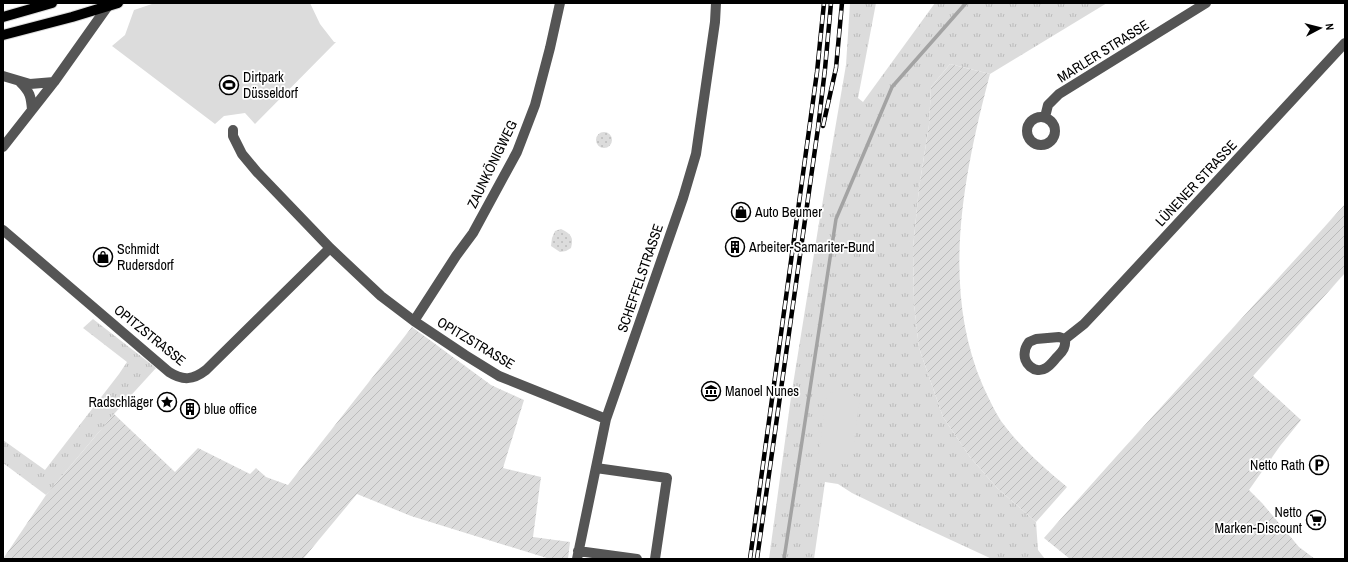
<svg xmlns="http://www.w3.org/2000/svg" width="1348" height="562" font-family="'Archivo Narrow',sans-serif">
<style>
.grass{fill:url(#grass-tufts)}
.park{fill:url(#park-dots)}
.garden{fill:url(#garden-furrows)}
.pitch{fill:#dcdcdc}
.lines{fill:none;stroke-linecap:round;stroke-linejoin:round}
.stream{stroke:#a3a3a3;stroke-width:3.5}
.major-casing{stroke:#dbdbdb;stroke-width:12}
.minor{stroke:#555;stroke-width:10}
.major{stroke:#000;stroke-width:10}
.rail-casing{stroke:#000;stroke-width:4.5}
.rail{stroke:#fff;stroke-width:3;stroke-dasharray:9;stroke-linecap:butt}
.labels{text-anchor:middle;stroke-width:3.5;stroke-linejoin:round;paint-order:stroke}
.street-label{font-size:14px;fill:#000;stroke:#fff}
.poi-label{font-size:14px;fill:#000;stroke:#fff;text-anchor:start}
</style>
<defs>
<pattern id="grass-tufts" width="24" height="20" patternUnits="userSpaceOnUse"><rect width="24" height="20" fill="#dcdcdc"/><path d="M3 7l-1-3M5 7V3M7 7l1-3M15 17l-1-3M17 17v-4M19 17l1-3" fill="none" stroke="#bbb"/></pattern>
<pattern id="park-dots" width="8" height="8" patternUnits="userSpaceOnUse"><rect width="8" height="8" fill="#dcdcdc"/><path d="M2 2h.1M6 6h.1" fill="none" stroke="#bbb" stroke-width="1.8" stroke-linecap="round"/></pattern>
<pattern id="garden-furrows" width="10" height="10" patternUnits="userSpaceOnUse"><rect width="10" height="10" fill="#dcdcdc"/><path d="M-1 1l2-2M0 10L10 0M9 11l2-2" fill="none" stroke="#bbb"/></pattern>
</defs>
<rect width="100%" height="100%" fill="#fff"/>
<path class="grass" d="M850,3h26l-18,95 5,4 72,-99h172l-117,71 -40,-10 -19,23 -2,38 -10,63 -6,60 1,55 5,45 24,69 27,40 27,31 39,34 2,28 7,9h-53l-82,-38 -58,-28 -14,-9 -13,-2 -11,77h-45l22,-162 28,-174 27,-158z
M93,319l63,49 -42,46 -68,81 -43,-32v-23l42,30 74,-96 8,-12 -44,-34z"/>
<path class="park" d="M596 140a8 8 0 1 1 16 0a8 8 0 1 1-16 0Z
M561,229c10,5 13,8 10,19l-5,3 -6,1 -9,-6 1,-8 3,-7z"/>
<path class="garden" d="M950,64l40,10c-26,99 -50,213 -7,312 5,11 11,24 18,35 18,25 42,46 66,66l-31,35 -39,-34 -27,-31 -27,-40 -24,-69 -5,-45 -1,-55 6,-60 10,-63 2,-38z
M1345,204v69l-92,103 48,44 -21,26 -31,44 13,13 37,44 16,12h-245l-26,-21c99,-113 201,-222 301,-334z
M412,327l79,58 33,15 -21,68 38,9 -8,60 37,5 -2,17h-18l-139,-43 -54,-22 -54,65h-300l43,-64 68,-81 61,58 23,-24 52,26 6,-6 10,9 22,8z"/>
<path class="pitch" d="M155,3h155l10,21 14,18h2l-81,82 -10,-11 -21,3 -9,8 -103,-78 13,-11 9,-25z
M827,392l33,5 -9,68 -33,-5z"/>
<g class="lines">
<path class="stream" d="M784,559l52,-340 56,-132 74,-84"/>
<defs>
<path id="major" d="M3,17l49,-14
M3,35l69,-18 46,-14"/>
</defs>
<use href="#major" class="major-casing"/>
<path class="minor" d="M3,76l27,8 24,-2
M20,82c10,10 11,14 12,28
M1027 131a14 14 0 1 1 28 0a14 14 0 1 1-28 0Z
M1045,117l3,-12 11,-11 147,-91
M233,130v6l9,18 15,18 73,76 51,48 33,25 51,34 34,21 107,43
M3,147l51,-65 56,-79
M3,230l166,142c14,9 24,8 37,-2l124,-122
M414,321l42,-65 17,-23 44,-81 18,-47 15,-57 10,-45
M1059,337l6,2c1,8 -2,12 -7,17 -4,4 -7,9 -12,12 -11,7 -24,-5 -21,-17 0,-3 2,-6 4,-9l7,-3z
M1065,339l19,-15 17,-18 244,-263
M596,468l71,10 -12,81
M578,551l59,8
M577,559l29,-140 77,-221 13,-44 19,-132 1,-19"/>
<use href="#major" class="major"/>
<defs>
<path id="rail" d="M823,126l13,-58 6,-65
M750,559l67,-487 7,-69
M757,559l61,-431 7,-59 6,-66"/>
</defs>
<use href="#rail" class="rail-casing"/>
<use href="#rail" class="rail"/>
</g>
<defs>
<symbol id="stadium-ring" viewBox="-11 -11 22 22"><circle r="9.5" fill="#fff" stroke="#000" stroke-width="1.5"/><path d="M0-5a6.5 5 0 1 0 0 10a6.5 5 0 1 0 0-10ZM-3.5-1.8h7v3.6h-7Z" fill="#000"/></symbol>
<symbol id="shop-ring" viewBox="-11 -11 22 22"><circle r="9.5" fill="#fff" stroke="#000" stroke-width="1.5"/><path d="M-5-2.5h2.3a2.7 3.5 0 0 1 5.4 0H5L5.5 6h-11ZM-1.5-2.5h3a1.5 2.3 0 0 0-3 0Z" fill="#000"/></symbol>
<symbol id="building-ring" viewBox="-11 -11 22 22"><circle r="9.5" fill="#fff" stroke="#000" stroke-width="1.5"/><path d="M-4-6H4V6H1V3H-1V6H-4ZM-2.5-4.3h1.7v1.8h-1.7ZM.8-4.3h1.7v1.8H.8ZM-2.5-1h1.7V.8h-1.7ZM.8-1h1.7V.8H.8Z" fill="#000"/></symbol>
<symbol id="museum-ring" viewBox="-11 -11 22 22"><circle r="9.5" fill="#fff" stroke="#000" stroke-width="1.5"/><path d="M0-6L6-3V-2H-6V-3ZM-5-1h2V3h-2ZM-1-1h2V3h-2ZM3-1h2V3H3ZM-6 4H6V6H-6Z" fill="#000"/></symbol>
<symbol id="sight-ring" viewBox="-11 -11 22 22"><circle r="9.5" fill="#fff" stroke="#000" stroke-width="1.5"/><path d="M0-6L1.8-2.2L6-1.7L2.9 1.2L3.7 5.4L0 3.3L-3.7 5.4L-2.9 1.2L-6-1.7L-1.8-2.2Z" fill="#000"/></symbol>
<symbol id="parking-ring" viewBox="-11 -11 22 22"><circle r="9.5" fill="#fff" stroke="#000" stroke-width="1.5"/><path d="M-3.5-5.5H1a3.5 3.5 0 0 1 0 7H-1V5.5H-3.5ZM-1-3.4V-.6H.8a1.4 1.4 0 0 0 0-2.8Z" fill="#000"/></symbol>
<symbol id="supermarket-ring" viewBox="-11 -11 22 22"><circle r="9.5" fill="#fff" stroke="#000" stroke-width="1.5"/><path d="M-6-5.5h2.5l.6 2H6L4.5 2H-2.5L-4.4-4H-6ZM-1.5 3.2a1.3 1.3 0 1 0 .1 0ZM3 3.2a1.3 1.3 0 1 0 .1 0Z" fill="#000"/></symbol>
</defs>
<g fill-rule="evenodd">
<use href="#stadium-ring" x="218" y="74" width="22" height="22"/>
<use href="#shop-ring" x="730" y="201" width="22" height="22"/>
<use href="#building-ring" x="724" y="236" width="22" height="22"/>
<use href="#shop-ring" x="92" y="246" width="22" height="22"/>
<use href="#museum-ring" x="700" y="380" width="22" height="22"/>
<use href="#sight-ring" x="156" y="391" width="22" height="22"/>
<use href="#building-ring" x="179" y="398" width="22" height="22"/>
<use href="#parking-ring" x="1308" y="454" width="22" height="22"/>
<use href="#supermarket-ring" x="1305" y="509" width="22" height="22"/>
</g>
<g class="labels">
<g class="street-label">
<text transform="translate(1103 51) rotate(-32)" y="5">MARLER STRASSE</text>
<text transform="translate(492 164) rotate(-64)" y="5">ZAUNKÖNIGWEG</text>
<text transform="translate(1196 183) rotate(-47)" y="5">LÜNENER STRASSE</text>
<text transform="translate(640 278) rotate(-71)" y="5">SCHEFFELSTRASSE</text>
<text transform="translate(150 335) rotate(39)" y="5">OPITZSTRASSE</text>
<text transform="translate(476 343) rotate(31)" y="5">OPITZSTRASSE</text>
</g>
<g class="poi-label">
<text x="243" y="82">Dirtpark<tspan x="243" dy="16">Düsseldorf</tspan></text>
<text x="755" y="217">Auto Beumer</text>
<text x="749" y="252">Arbeiter-Samariter-Bund</text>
<text x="117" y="254">Schmidt<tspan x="117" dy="16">Rudersdorf</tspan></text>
<text x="725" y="396">Manoel Nunes</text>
<text x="153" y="407" text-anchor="end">Radschläger</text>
<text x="204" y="414">blue office</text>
<text x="1305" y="470" text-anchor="end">Netto Rath</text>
<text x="1302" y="517" text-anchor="end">Netto<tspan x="1302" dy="16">Marken-Discount</tspan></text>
</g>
</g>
<rect width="1348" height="562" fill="none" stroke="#000000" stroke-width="8"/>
<g transform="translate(1320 28) rotate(83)" stroke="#ffffff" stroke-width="3" paint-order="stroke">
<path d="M0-3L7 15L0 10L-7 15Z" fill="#000000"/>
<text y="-6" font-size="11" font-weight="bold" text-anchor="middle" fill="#000000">N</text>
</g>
</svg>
